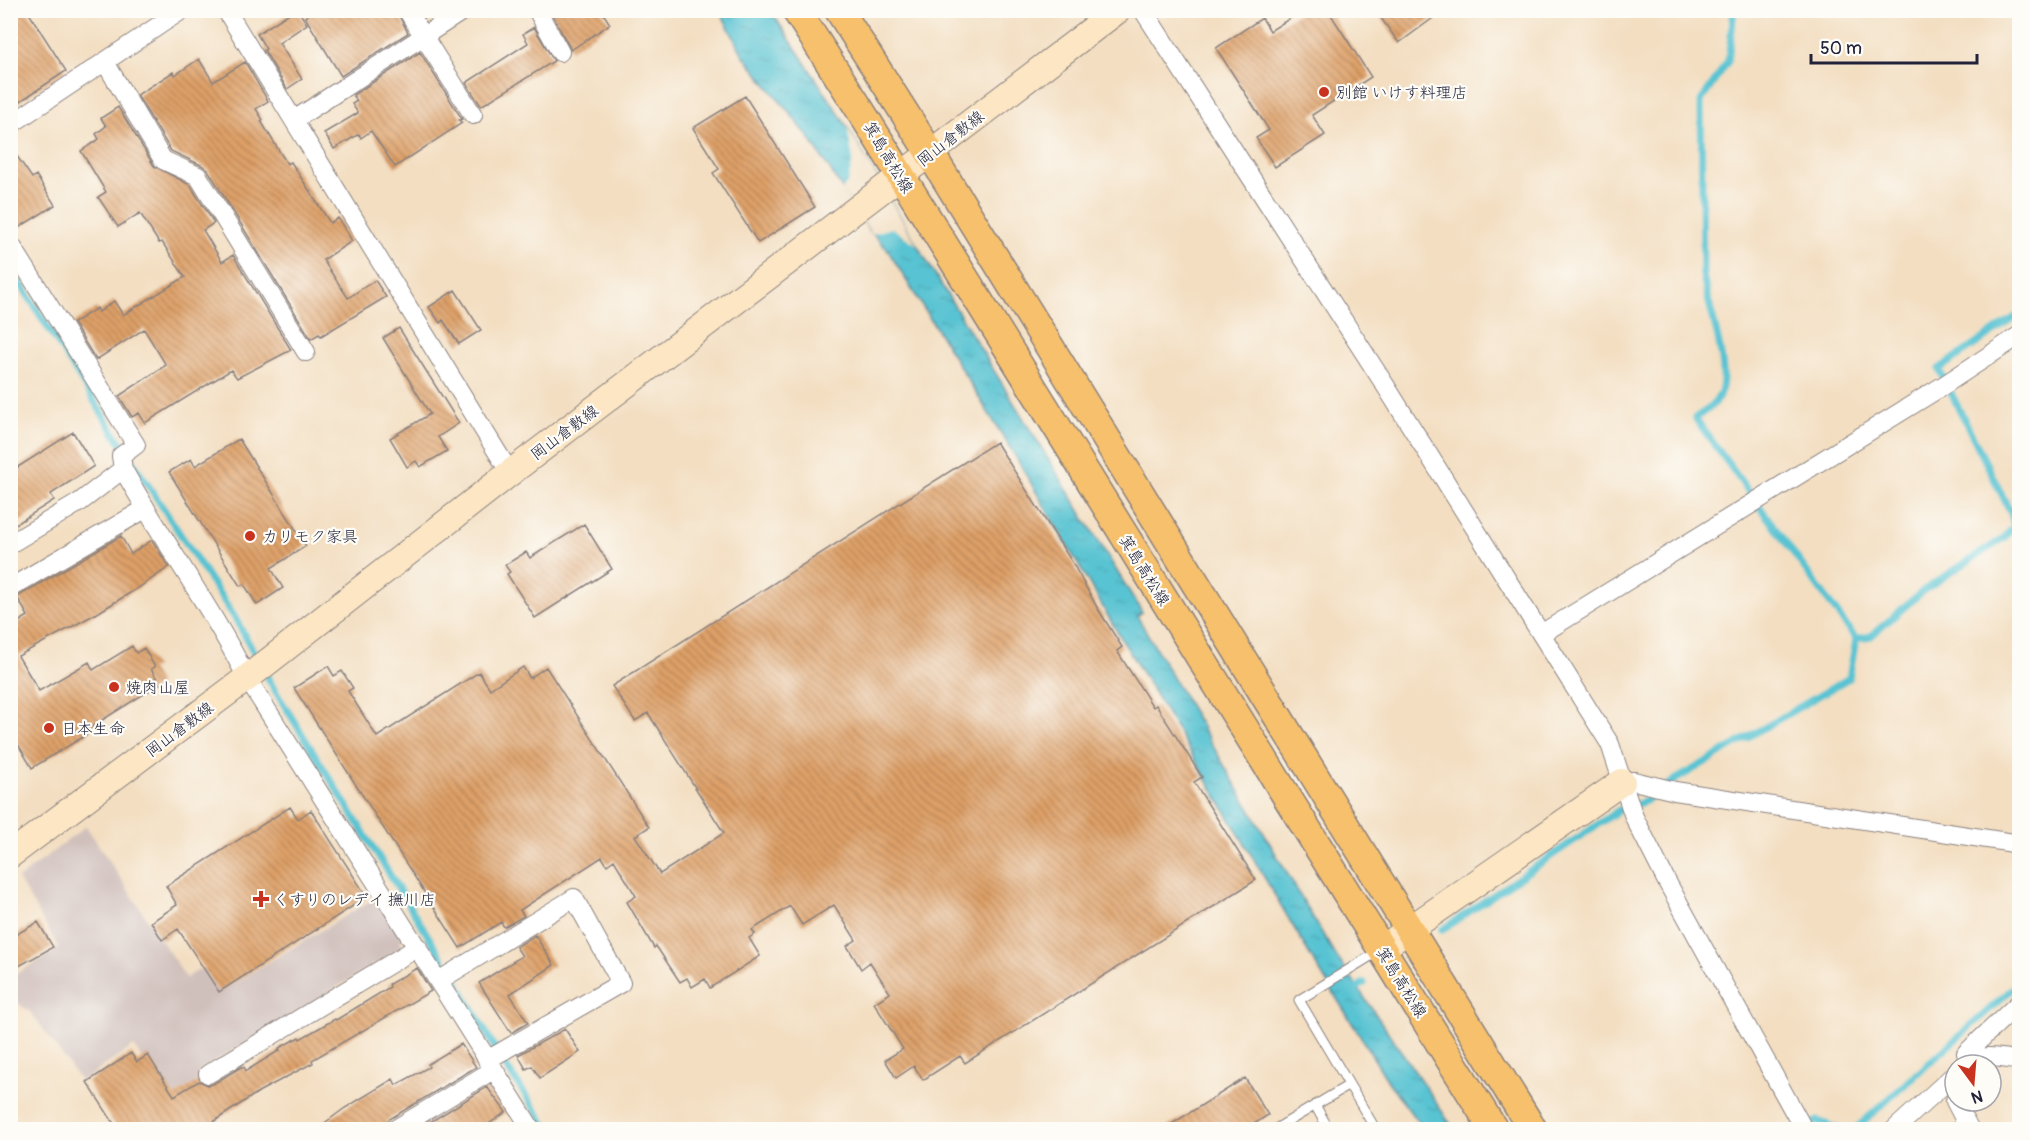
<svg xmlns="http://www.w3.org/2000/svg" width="2030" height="1140" font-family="Pangolin,'Klee One',sans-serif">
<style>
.industrial{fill:#d0c0bc}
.water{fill:url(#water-ripples);stroke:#3d7286;stroke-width:1.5}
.pier{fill:#f3dec1}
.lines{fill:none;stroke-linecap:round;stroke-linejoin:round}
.stream{stroke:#58c3d2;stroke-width:7}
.building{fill:url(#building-back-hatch)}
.lane-casing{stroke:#8a807e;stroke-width:11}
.street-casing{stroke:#8a807e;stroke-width:20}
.secondary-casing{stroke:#8a807e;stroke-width:28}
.primary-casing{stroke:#8a807e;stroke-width:31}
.lane{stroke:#fff;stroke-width:9}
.street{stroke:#fff;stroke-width:18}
.secondary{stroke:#fce6c4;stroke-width:26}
.primary{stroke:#f7c06c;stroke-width:28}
.poi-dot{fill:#c8321e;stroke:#fdfcf7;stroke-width:2}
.labels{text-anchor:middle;stroke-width:4.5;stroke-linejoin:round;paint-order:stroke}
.poi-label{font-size:16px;fill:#22223b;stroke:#fdfcf7;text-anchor:start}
.street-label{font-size:16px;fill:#22223b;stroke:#fdfcf7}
</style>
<defs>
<pattern id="water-ripples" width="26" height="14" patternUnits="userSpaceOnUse" patternTransform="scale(1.5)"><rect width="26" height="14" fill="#58c3d2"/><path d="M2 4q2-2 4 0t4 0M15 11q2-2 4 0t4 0" fill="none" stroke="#4ca7b5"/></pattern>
<pattern id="building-back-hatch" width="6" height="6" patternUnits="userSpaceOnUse" patternTransform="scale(1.5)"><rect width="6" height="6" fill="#dea067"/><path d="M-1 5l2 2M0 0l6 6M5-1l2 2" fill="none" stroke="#b48256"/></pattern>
</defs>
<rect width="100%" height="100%" fill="#fdfcf7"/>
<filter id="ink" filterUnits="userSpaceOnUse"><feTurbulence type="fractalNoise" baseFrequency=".0167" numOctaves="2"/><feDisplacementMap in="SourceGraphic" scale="12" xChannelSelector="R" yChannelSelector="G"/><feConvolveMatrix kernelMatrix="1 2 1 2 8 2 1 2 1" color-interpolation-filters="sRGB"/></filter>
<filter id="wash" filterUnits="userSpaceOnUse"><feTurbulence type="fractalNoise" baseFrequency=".008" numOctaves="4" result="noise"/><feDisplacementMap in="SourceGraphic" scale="24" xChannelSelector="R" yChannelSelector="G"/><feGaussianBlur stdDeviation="1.35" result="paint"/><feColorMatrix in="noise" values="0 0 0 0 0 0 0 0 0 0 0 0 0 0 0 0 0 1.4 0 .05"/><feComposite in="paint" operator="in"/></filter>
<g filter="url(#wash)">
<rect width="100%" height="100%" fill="#f3dec1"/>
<path class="industrial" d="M86,826l100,152 15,-10 18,24 159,-96 24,40 -2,13 -201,122 4,7 -36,22 -33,-54 -53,36 -42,-59 -9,-11 -19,-14v-21l48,-29 -41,-69z"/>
<path class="water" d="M720,11h51l72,109 74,125 225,367 -5,4 195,334 122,179h-31l-34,-46 -76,-123 -116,-197 -82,-135 -98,-169 -130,-210 -18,-19 -61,-94 -65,-81z"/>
<path class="pier" d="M847,127l70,118 -25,-17 -20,6 -30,-44 6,-8 5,-23z"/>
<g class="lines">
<path class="stream" d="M10,267l108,172 117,179 39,71 184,295 45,78 46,68
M1856,639l15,-3 53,-46 80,-52 10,-12 -3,-13 -72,-144 81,-55
M1442,930l177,-120 27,-9 29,-21 174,-102 7,-39 -161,-221c9,-6 19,-12 24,-22 14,-25 -12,-91 -16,-121l-2,-174 27,-40 6,-51
M1351,992l13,-9
M1803,1127l15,-6 23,9
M1854,1130l166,-148"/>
</g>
<g id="blocks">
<path class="building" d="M10,10h17l39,61 -56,37z
M294,10h4l9,14 -28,19 23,36 -15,10 -23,-39 2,-1 -9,-15z
M315,10h81l12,23 -67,43 -36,-59z
M550,10h51l9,14 -39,26z
M1303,10h25l43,67 -59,38 13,20 -50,32 -19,-29 13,-8 -53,-82 46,-30 8,13z
M1375,10h69l-45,33z
M534,27l20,34 -73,45 -15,-23 62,-40 -5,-9z
M420,52l42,67 -3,1 3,3 -67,44 -24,-36 -10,7 -2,-4 -25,15 -10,-16 34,-20 -6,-9 5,-3 -4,-6z
M199,59l14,23 32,-20 23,39 -12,8 7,11 -2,1 26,43 4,-2 39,61 8,-5 14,23 -29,19 25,38 27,-18 11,17 -65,39 -2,-2 -8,5 -103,-169 -5,-4 -32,-15 -34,-56 36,-23 2,3z
M745,96l70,111 -57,36 -45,-70 6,-4 -26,-41z
M118,107l36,59 36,19 24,38 -11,7 19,32 11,-7 58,95 -54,28 -6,-8 -86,53 -6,-10 -7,4 -13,-21 47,-31 -22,-36 -48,31 -23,-37 24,-15 2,4 15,-11 9,14 62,-38 -23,-35 -3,1 -19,-30 -22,14 -20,-30 8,-5 -25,-41 18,-12 -3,-5 10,-8 -5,-8z
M10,146l22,32 4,-3 19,30 -43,27z
M455,290l26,40 -22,14 -16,-24 -3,3 -11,-16z
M399,328l60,95 -21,14 9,14 -27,16 -4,-6 -9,6 -17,-29 40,-24 -47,-76z
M73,432l21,34 -43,28 3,6 -44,28v-56z
M239,439l67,107 -35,22 12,20 -26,17 -13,-21 -4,2 -71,-114 22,-13 4,7z
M996,442l76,120 26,47 24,38 -5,4 36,56 3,-2 46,72 -8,5 62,98 -291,183 -5,-7 -37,24 -9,-14 -18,12 -11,-18 18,-11 -29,-46 16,-10 -20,-31 -9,7 -14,-23 9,-6 -22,-35 -32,20 -12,-19 -38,24 3,4 -6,4 11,18 -50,32 -5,-9 -13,8 -5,-9 -7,4 -24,-36 -2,2 -27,-46 9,-6 -22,-36 -7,5 -5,-8 -82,53 4,6 -20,11 -3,-5 -41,26 -166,-260 34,-22 6,10 8,-5 11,17 -5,3 29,46 102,-65 11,17 33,-22 7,11 16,-11 103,160 -14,9 25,38 64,-41 -76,-120 -13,8 -23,-35z
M584,524l28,45 -77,49 -28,-44 3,-2 -5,-7 21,-13 4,6z
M121,536l10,18 21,-14 17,27 -31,21 -39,24 -81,44 21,35 50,-29 4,8 39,-24 4,7 8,-5 11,19 -4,2 9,15 -74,46 2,4 -56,34 -22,-37v-104l18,-11 -11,-19z
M290,807l8,12 13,-9 56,87 -148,95 -41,-63 -16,11 -11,-18 26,-17 -11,-19z
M38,922l15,25 -43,24v-33z
M535,935l19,30 -44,29 18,29 -17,10 -32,-50 43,-27 -6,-9z
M417,968l14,23 -119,69 1,3 -53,28 -59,39h-83l-31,-48 44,-29 6,9 11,-7 26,41 25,-15 9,4 5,-1 28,-17h3l2,4 34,-21 -1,-2 20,-11 1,2 35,-20 1,1 54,-33 -1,-3z
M565,1029l15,23 -40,26 -8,-12 -6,3 -8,-14z
M461,1044l15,23 -88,53 -5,10h-68l30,-22 48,-29 3,6 33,-18 -1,-3z
M1245,1078l23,37 -23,15h-83z
M487,1087l19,25 -26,18h-63z"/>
</g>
</g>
<g filter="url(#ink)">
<use href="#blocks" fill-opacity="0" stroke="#8a807e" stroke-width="1.5"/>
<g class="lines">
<defs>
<path id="lane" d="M1315,1105l14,25
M1274,1130l75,-45
M1376,1130l-77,-130 80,-49"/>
<path id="street" d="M226,10l284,463
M407,10l66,105
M537,10l23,42
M1143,10l242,375 225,359 24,73 32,63 138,250
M105,62l58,98 35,16 108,176
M294,120l170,-110
M10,125l172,-115
M10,243l126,202 -15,11 2,13
M10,544l70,-42 43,-33c39,71 87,136 124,209l285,452
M10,588l135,-79
M1541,634l400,-247 79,-52
M1622,782l12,-1 41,10 345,53
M440,980l134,-82 47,85 -134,77
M1969,1061l-3,-8 54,-51
M1964,1065c14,-13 38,-7 56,-4
M208,1074l210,-127
M1955,1101l15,29
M394,1130l99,-60
M1894,1130l61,-56"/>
<path id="secondary" d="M10,855l237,-177 263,-205 608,-463
M1381,949l241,-167"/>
<path id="primary" d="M796,10l61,95 637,1025
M839,10l91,143 603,977"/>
</defs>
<use href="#lane" class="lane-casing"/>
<use href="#street" class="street-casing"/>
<use href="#secondary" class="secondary-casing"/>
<use href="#primary" class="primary-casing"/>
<use href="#lane" class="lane"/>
<use href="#street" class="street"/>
<use href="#secondary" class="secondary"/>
<use href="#primary" class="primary"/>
</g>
</g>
<g class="poi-dot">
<circle cx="1324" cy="92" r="6"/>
<circle cx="250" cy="536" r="6"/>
<circle cx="114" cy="687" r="6"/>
<circle cx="49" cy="728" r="6"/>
<path d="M258 890h6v6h6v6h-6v6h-6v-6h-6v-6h6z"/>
</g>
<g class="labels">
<g class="poi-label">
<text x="1336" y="98">別館 いけす料理店</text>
<text x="262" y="542">カリモク家具</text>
<text x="126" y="693">焼肉山屋</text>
<text x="61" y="734">日本生命</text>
<text x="273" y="905">くすりのレデイ 撫川店</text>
</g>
<g class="street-label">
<text transform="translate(950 138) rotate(-38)" y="6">岡山倉敷線</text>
<text transform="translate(889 157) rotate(59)" y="6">箕島高松線</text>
<text transform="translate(564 432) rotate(-37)" y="6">岡山倉敷線</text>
<text transform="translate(1145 570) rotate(58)" y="6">箕島高松線</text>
<text transform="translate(179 729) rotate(-37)" y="6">岡山倉敷線</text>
<text transform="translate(1402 982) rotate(58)" y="6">箕島高松線</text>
</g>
</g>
<rect width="2030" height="1140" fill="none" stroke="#fdfcf7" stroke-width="36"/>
<g transform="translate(1973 1083) rotate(164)"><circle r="28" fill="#fdfcf7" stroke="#a5a5ac" stroke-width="1.5"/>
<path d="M0-4.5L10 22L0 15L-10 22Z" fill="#c8321e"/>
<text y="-9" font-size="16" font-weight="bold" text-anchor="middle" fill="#22223b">N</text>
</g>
<path d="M1811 54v9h166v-9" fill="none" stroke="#22223b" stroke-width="3"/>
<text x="1820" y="54" font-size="18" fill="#22223b" stroke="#fdfcf7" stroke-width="4.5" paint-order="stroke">50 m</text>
</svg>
